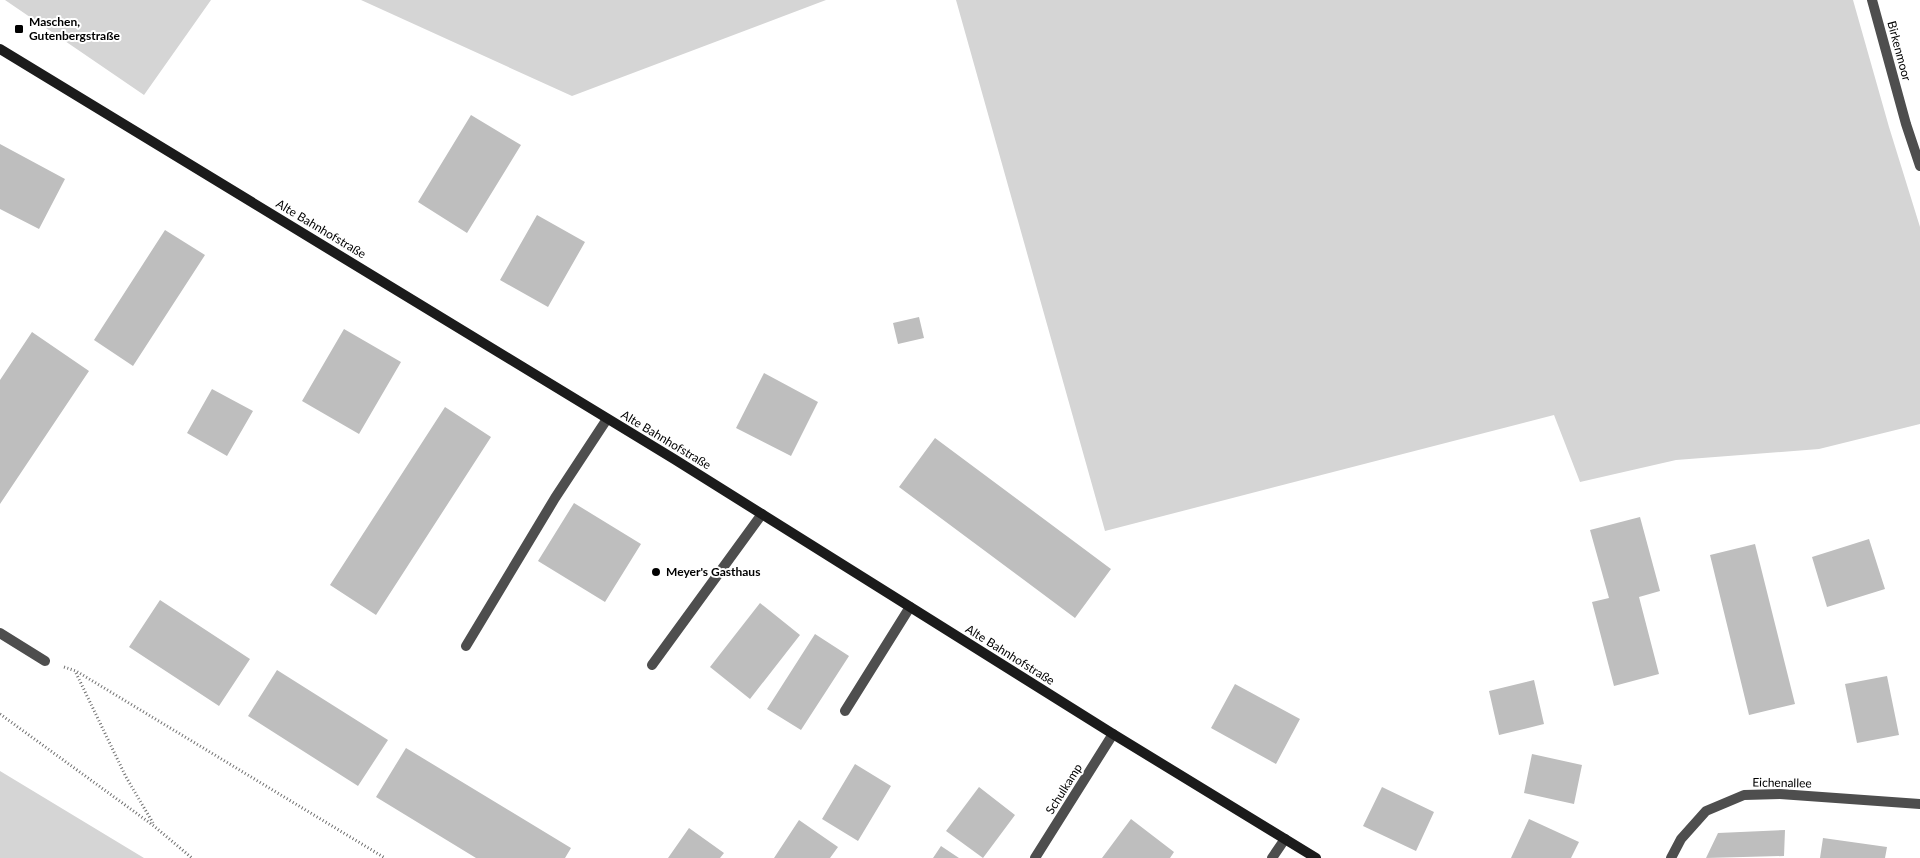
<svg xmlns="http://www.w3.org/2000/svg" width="1920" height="858" font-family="Lato,sans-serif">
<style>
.green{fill:#d5d5d5}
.building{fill:#bebebe}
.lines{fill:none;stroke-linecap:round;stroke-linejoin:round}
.path{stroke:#707070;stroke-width:3;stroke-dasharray:1 2.5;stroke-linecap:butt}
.lane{stroke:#4e4e4e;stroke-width:10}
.street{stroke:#4e4e4e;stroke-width:10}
.secondary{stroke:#1b1b1b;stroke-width:10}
.poi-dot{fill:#000;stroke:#fff;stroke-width:2}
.labels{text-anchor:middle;stroke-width:4;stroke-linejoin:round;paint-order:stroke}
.poi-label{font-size:12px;font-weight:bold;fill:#000;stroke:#fff;text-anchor:start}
.street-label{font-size:12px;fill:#000;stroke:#fff}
</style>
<rect width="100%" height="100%" fill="#fff"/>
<path class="green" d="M5,0h206l-67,95z
M361,0h465l-254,96z
M956,0h897l36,127 31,100v197l-101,25 -143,11 -96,22 -26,-67 -449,116z
M0,771l144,87h-144z"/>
<path class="building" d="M471,115l50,30 -54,88 -49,-31z
M0,144l65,35 -26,50 -39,-20z
M537,215l48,27 -37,65 -48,-27z
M165,230l40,25 -72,111 -39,-26z
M919,317l5,21 -26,6 -5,-21z
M344,329l57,33 -42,72 -57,-33z
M32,332l57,39 -89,133v-124z
M764,373l54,29 -27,54 -55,-28z
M212,389l41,22 -26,45 -40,-23z
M445,407l46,30 -115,178 -46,-30z
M935,438l176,131 -36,49 -176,-131z
M574,503l67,41 -36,58 -67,-41z
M1640,517l20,74 -21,6 20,77 -45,12 -22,-84 17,-4 -19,-68z
M1869,539l16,50 -58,18 -15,-50z
M1755,544l40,160 -46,11 -39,-160z
M160,600l90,59 -31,47 -90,-59z
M760,603l40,32 -50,64 -40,-32z
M815,634l34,22 -48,74 -34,-21z
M277,670l111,70 -30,46 -110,-70z
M1887,676l12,59 -42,8 -12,-59z
M1534,680l10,44 -45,11 -10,-44z
M1235,684l65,35 -24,45 -65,-36z
M406,748l165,100 -6,10h-89l-100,-61z
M1532,754l50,11 -8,39 -50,-11z
M855,764l36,22 -33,55 -36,-22z
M979,787l36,28 -32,43 -37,-27z
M1382,787l52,25 -18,39 -53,-25z
M1131,819l43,33 -4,6h-68z
M1529,819l50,23 -8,16h-60z
M799,820l39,27 -8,11h-56z
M689,828l35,25 -4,5h-52z
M1785,830l-1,26 -78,2 12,-25z
M1823,838l64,9 -2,11h-65z
M941,846l18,12h-26z"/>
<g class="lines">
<path class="path" d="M64,667l12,4 309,187
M76,673l50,104 27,46
M0,714l154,112 38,32"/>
<path class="lane" d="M466,646l89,-148 52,-79
M652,665l110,-151
M845,711l65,-104
M1272,858l13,-19"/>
<path class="street" d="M1872,0l34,124 14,42
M0,633l45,28
M1035,858l78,-124
M1671,858l10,-19 25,-28 38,-16 36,-1 140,10"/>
<path class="secondary" d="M0,49l674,410 439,275 203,124"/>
</g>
<g class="poi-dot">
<rect x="14" y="24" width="10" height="10" rx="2.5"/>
<circle cx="656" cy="572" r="5"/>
</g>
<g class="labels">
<g class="poi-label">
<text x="29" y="26">Maschen,<tspan x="29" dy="14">Gutenbergstraße</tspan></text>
<text x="666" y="576">Meyer's Gasthaus</text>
</g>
<g class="street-label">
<text transform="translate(1899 51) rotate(75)" y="4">Birkenmoor</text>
<text transform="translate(321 229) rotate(31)" y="4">Alte Bahnhofstraße</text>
<text transform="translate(666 440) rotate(31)" y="4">Alte Bahnhofstraße</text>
<text transform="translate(1010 655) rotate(32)" y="4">Alte Bahnhofstraße</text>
<text transform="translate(1782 783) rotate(1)" y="4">Eichenallee</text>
<text transform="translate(1064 789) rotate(-58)" y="4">Schulkamp</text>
</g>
</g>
</svg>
